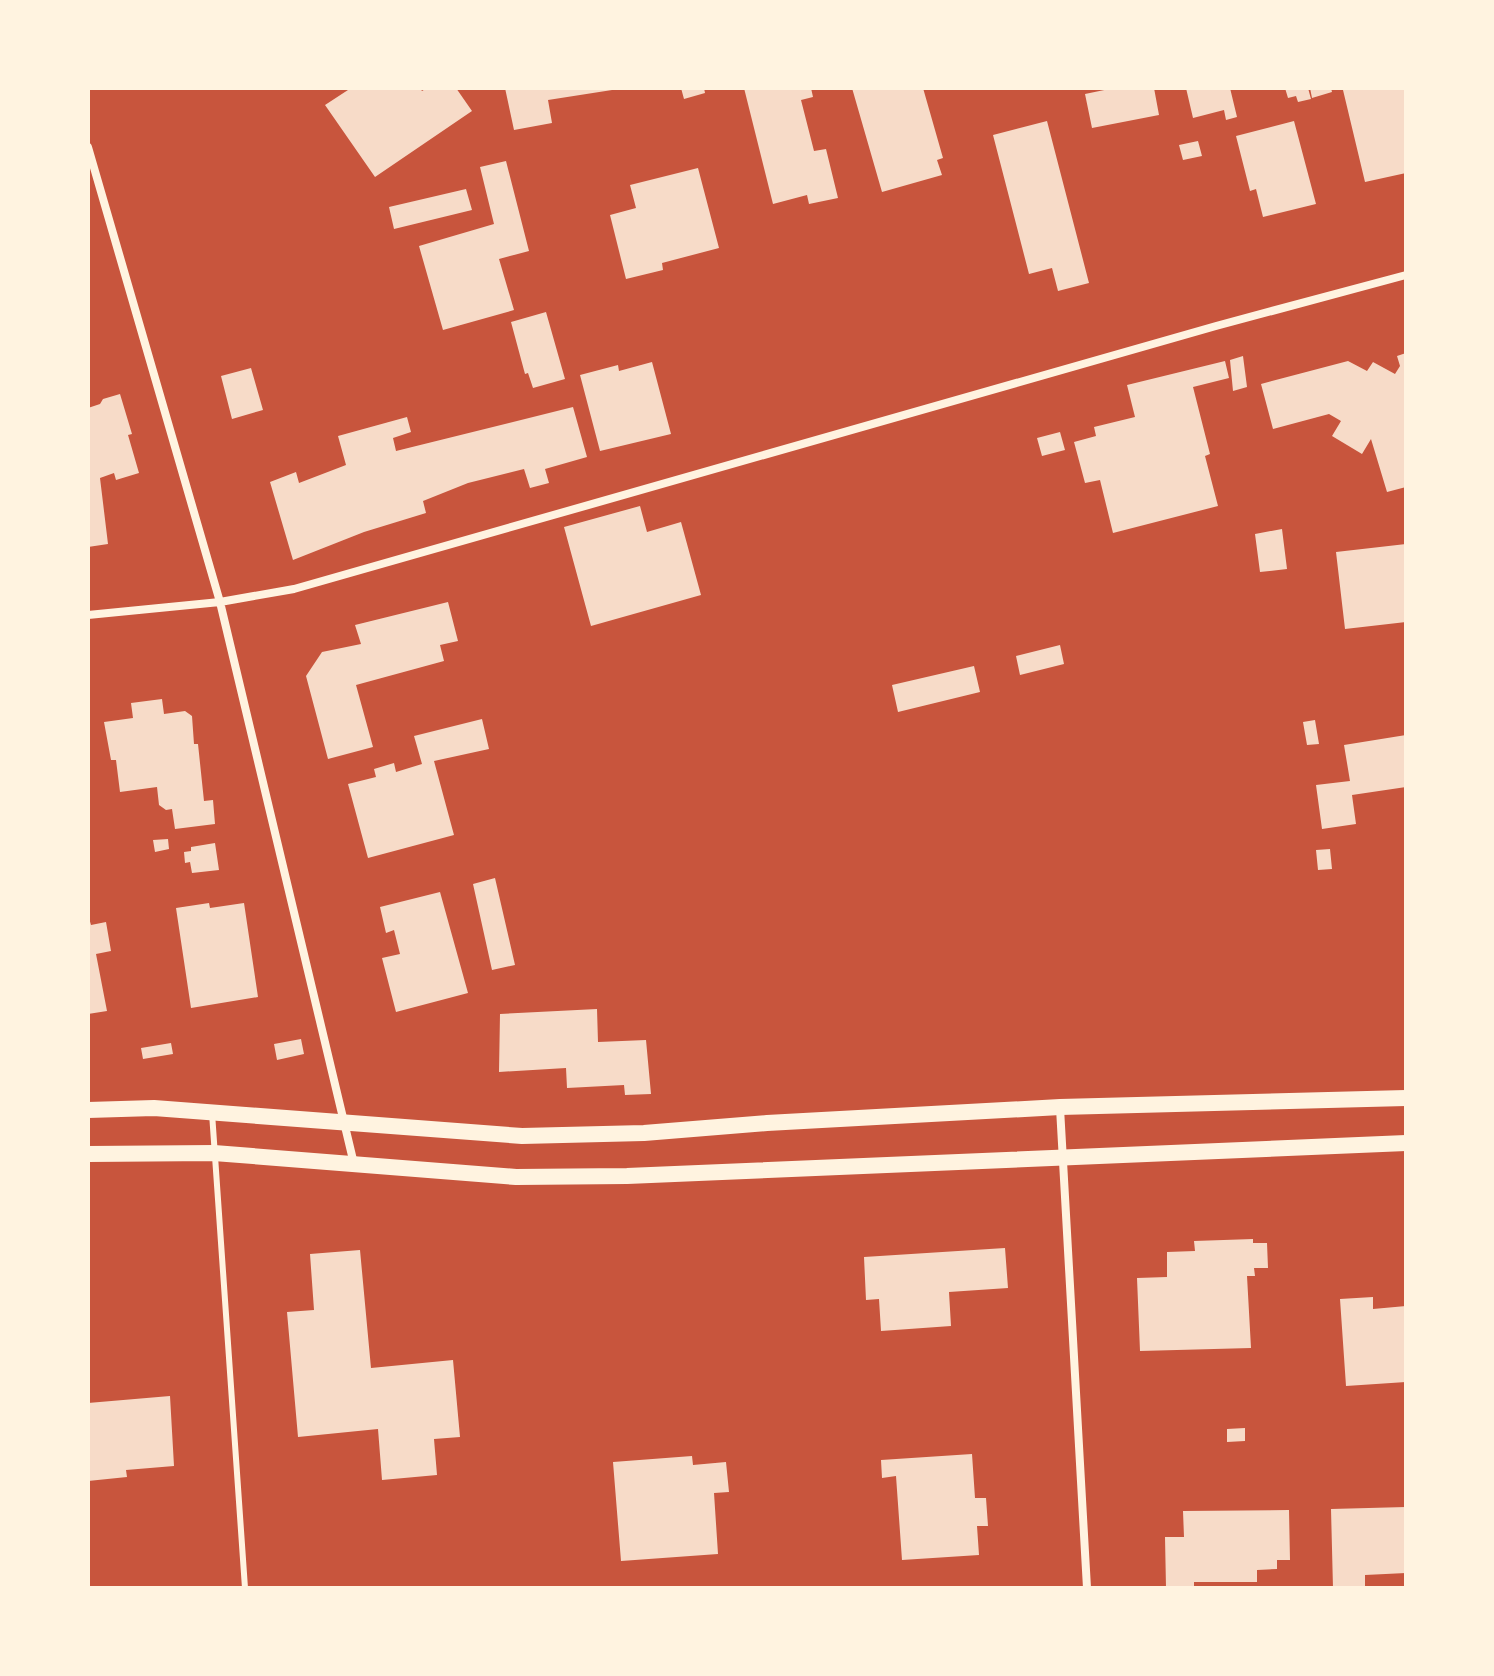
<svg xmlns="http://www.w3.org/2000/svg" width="1494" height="1676" font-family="'Work Sans',sans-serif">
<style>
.building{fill:#f7dbc8}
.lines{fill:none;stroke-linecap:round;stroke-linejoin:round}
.service{stroke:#fff3e0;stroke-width:6}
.minor{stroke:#fff3e0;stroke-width:8}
.secondary{stroke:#fff3e0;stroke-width:16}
</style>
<rect width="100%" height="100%" fill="#c8553d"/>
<path class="building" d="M347,88h73l2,3 5,-3h29l16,23 -97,66 -50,-72 23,-15z
M505,88h107v2l-64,10 4,23 -38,7z
M681,88h23l1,5 -21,6z
M744,88h67l2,9 -12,3 13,51 12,-2 12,49 -29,6 -2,-9 -34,9z
M852,88h71l20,70 -6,2 5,15 -60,17z
M1114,88h40l5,27 -67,13 -7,-34z
M1186,88h44l7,29 -11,3 -2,-10 -31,8z
M1285,88h23l3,11 -13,3 -2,-6 -8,2z
M1310,88h21l1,4 -20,6z
M1352,88h54v85l-41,9 -22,-92z
M1047,121l42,162 -31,8 -6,-23 -23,6 -36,-139z
M1294,121l22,83 -53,13 -7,-28 -6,2 -14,-55z
M1198,141l4,15 -19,4 -4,-15z
M506,161l23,90 -30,8 15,51 -71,20 -24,-84 75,-22 -14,-57z
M698,168l21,80 -57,15 1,7 -37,9 -16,-64 26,-7 -6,-23z
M466,189l6,21 -78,19 -5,-22z
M546,312l19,67 -32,9 -5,-15 -3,1 -14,-52z
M1406,353v134l-19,5 -16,-53 -9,15 -30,-18 9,-15 -12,-7 -56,15 -12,-45 87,-23 19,10 6,-9 22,12 5,-8 -3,-10z
M1243,356l4,31 -14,4 -3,-31z
M1225,361l4,17 -36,9 17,67 -5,2 13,50 -105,27 -13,-53 -15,3 -11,-41 22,-6 -2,-9 41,-10 -8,-32z
M652,362l19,72 -71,17 -20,-76 38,-10 1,6z
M251,368l12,42 -31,9 -11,-43z
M120,394l12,40 -4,1 11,38 -23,7 -2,-7 -14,5 8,66 -20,3v-139l12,-4 3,-5z
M573,407l14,50 -42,12 4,14 -19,5 -6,-19 -56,14 -45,18 3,12 -62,19 -71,28 -23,-78 26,-10 3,11 47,-18 -8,-29 69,-19 4,15 -18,6 3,13z
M1060,432l5,18 -23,6 -5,-18z
M640,506l7,26 34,-10 20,73 -110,31 -27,-99z
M1282,529l5,40 -27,3 -5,-38z
M1406,544v78l-61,7 -9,-77z
M448,602l10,39 -18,4 4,16 -88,24 17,62 -45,12 -22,-83 16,-24 39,-8 -6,-19z
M1060,645l4,19 -44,11 -4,-19z
M974,666l6,26 -82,20 -6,-27z
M162,699l2,15 21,-3 7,5 2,28h4l6,57 9,-1 2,24 -40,5 -3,-20 -6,1 -7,-5 -2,-18 -37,5 -4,-32h-5l-7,-38 29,-4 -2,-15z
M482,719l7,30 -55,12 20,74 -86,23 -20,-74 28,-7 -2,-8 20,-6 2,9 26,-8 -8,-28z
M1315,720l4,24 -12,1 -4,-23z
M1406,735v52l-54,8 4,29 -34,5 -6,-44 34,-4 -6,-36z
M168,839l1,10 -14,3 -2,-12z
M215,843l4,27 -27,3 -2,-11 -5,1 -1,-11 7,-1v-4z
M1330,849l2,20 -14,1 -2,-20z
M495,878l20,87 -23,5 -19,-86z
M440,892l28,101 -72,19 -14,-54 18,-4 -6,-24 -8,3 -6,-26z
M209,903l1,5 34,-5 14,94 -67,11 -15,-100z
M89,918l2,7 15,-3 5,29 -15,3 11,57 -19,3z
M597,1009l1,33 48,-2 5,54 -26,1 -1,-10 -57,3 -1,-20 -67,4 1,-58z
M301,1039l3,15 -27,6 -3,-16z
M171,1043l2,11 -30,5 -2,-11z
M1253,1239v4h14l1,25h-14l1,8h-8l4,72 -111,3 -3,-73 30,-1v-25l28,-1 -1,-10z
M1005,1248l3,40 -59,4 2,34 -70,5 -2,-32 -13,1 -2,-43z
M360,1250l11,118 82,-8 7,77 -26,2 3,36 -55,5 -4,-51 -80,8 -11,-125 27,-2 -4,-56z
M1373,1297v12l33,-3v76l-60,4 -6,-87z
M170,1396l4,70 -48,4 1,7 -39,4v-78z
M1245,1428v13l-18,1v-13z
M972,1454l3,44h11l2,28h-11l2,29 -77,5 -6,-84 -14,2 -1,-18z
M692,1456l1,9 33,-3 3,30 -15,1 4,61 -97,7 -8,-99z
M1406,1507v66l-41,2v13h-32l-2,-79z
M1289,1510l1,50h-13v9l-20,1v12h-63v6h-28l-1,-51h19l-1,-26z"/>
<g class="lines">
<path class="service" d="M212,1113l33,475"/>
<path class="minor" d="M88,147l132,455 -132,13
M1060,1108l27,480
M354,1164l-134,-562 74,-13 922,-263 190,-51"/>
<path class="secondary" d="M88,1110l66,-2 368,28 122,-3 123,-10 293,-16 346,-9
M88,1154l126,-1 302,24 111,-1 779,-33"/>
</g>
<rect width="1494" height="1676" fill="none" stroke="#fff3e0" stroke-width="180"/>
</svg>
